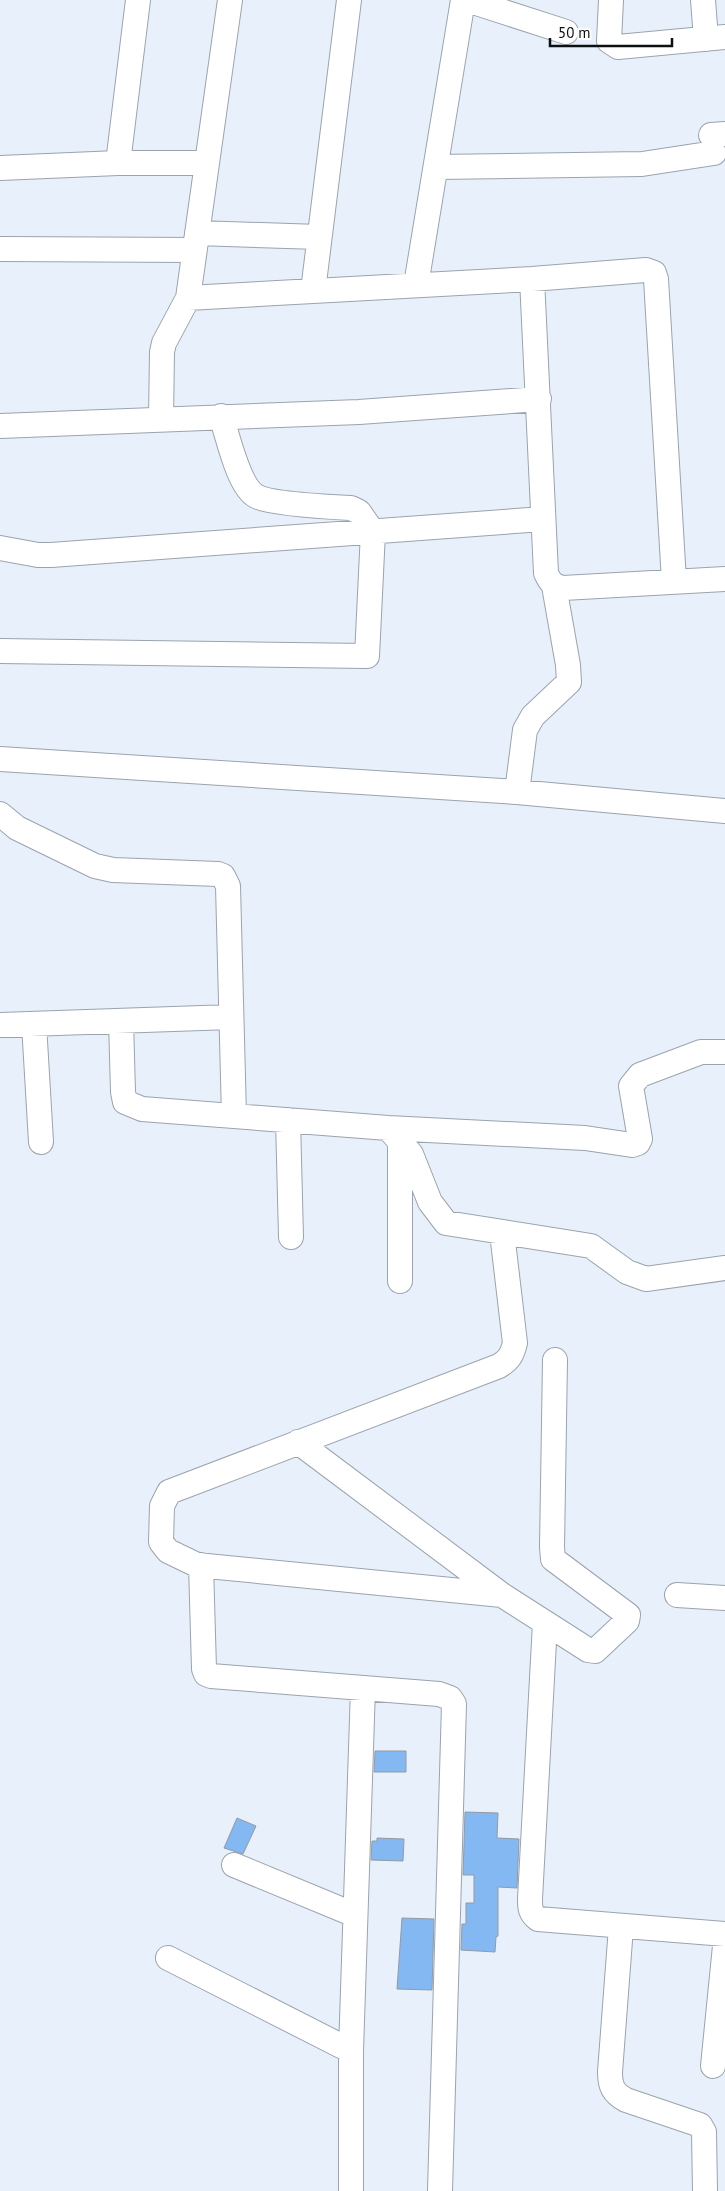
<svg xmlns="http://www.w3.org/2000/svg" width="725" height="2191" font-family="'PT Sans',sans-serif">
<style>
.building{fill:#83b8f2;stroke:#929aa4}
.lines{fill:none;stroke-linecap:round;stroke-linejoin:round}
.minor-casing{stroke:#9ba3ad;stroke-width:26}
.minor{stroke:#fff;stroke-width:24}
</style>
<rect width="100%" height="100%" fill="#e8f1fb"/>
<path class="building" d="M375,1751h31v21h-32z
M465,1812l33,1 -1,25 22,1 -2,49 -19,-1v49l-2,1 -1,15 -34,-2 1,-26h4v-21h8v-28h-11z
M237,1818l19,8 -13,28 -19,-6z
M377,1838l27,1 -1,22 -32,-1 1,-19h5z
M402,1918l32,1 -2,71 -35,-1z"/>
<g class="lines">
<defs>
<path id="minor" d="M467,0l99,32
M611,0l-2,41 9,6 107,-10
M703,0l3,39
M711,135l14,-1
M118,163l20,-163
M436,167l206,-3 72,-11
M0,168l118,-5h89
M197,233l122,4
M0,249l194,1
M532,279l14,294c4,9 7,13 17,15l162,-9
M416,285l47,-285
M313,291l36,-291
M188,298l344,-19 114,-9 8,3 2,6 18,302
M161,419l1,-67 2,-9 24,-45 42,-298
M0,426l359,-14 180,-13
M0,548l38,7h13l492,-36
M0,651l367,5 6,-124 -14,-20 -8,-4c-20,-1 -82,-4 -95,-12 -18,-10 -28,-60 -35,-80
M0,759l517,33 208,19
M517,792l8,-62 8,-14 36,-34 -1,-17 -14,-79
M0,814l17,14 78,38 18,4 105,4 5,2 5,10 6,230
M121,1021l2,71 2,10 17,7 246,19 197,10 47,7 6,-2 2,-4 -9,-53 9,-11 61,-23h24
M34,1024l7,118
M0,1025l231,-8
M288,1120l3,117
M388,1128l23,26 19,48 16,21 145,23 36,26 19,7 79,-11
M400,1281v-140
M298,1442l204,153 86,55 7,1 32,-30 1,-6 -75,-56 -1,-12 3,-187
M201,1565l3,104 2,5 5,2 228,18 11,4 4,6 -14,487
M502,1595l-305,-30 -29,-14 -7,-9 1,-36 7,-14 330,-126c10,-6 13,-11 16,-23l-13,-110
M677,1595l48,3
M545,1623l-15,276c0,9 0,14 8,20l187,15
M234,1865l121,50
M621,1927l-11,145c0,14 3,21 16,28l74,25 4,7 1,59
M168,1958l183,93
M713,2066l12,-120
M351,2191v-140l12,-363"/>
</defs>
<use href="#minor" class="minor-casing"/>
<use href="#minor" class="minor"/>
</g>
<path d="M550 38v8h122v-8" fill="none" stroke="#0d1013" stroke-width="2.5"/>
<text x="558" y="38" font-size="15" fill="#0d1013" stroke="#fdfdfd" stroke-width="4" paint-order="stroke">50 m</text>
</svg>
